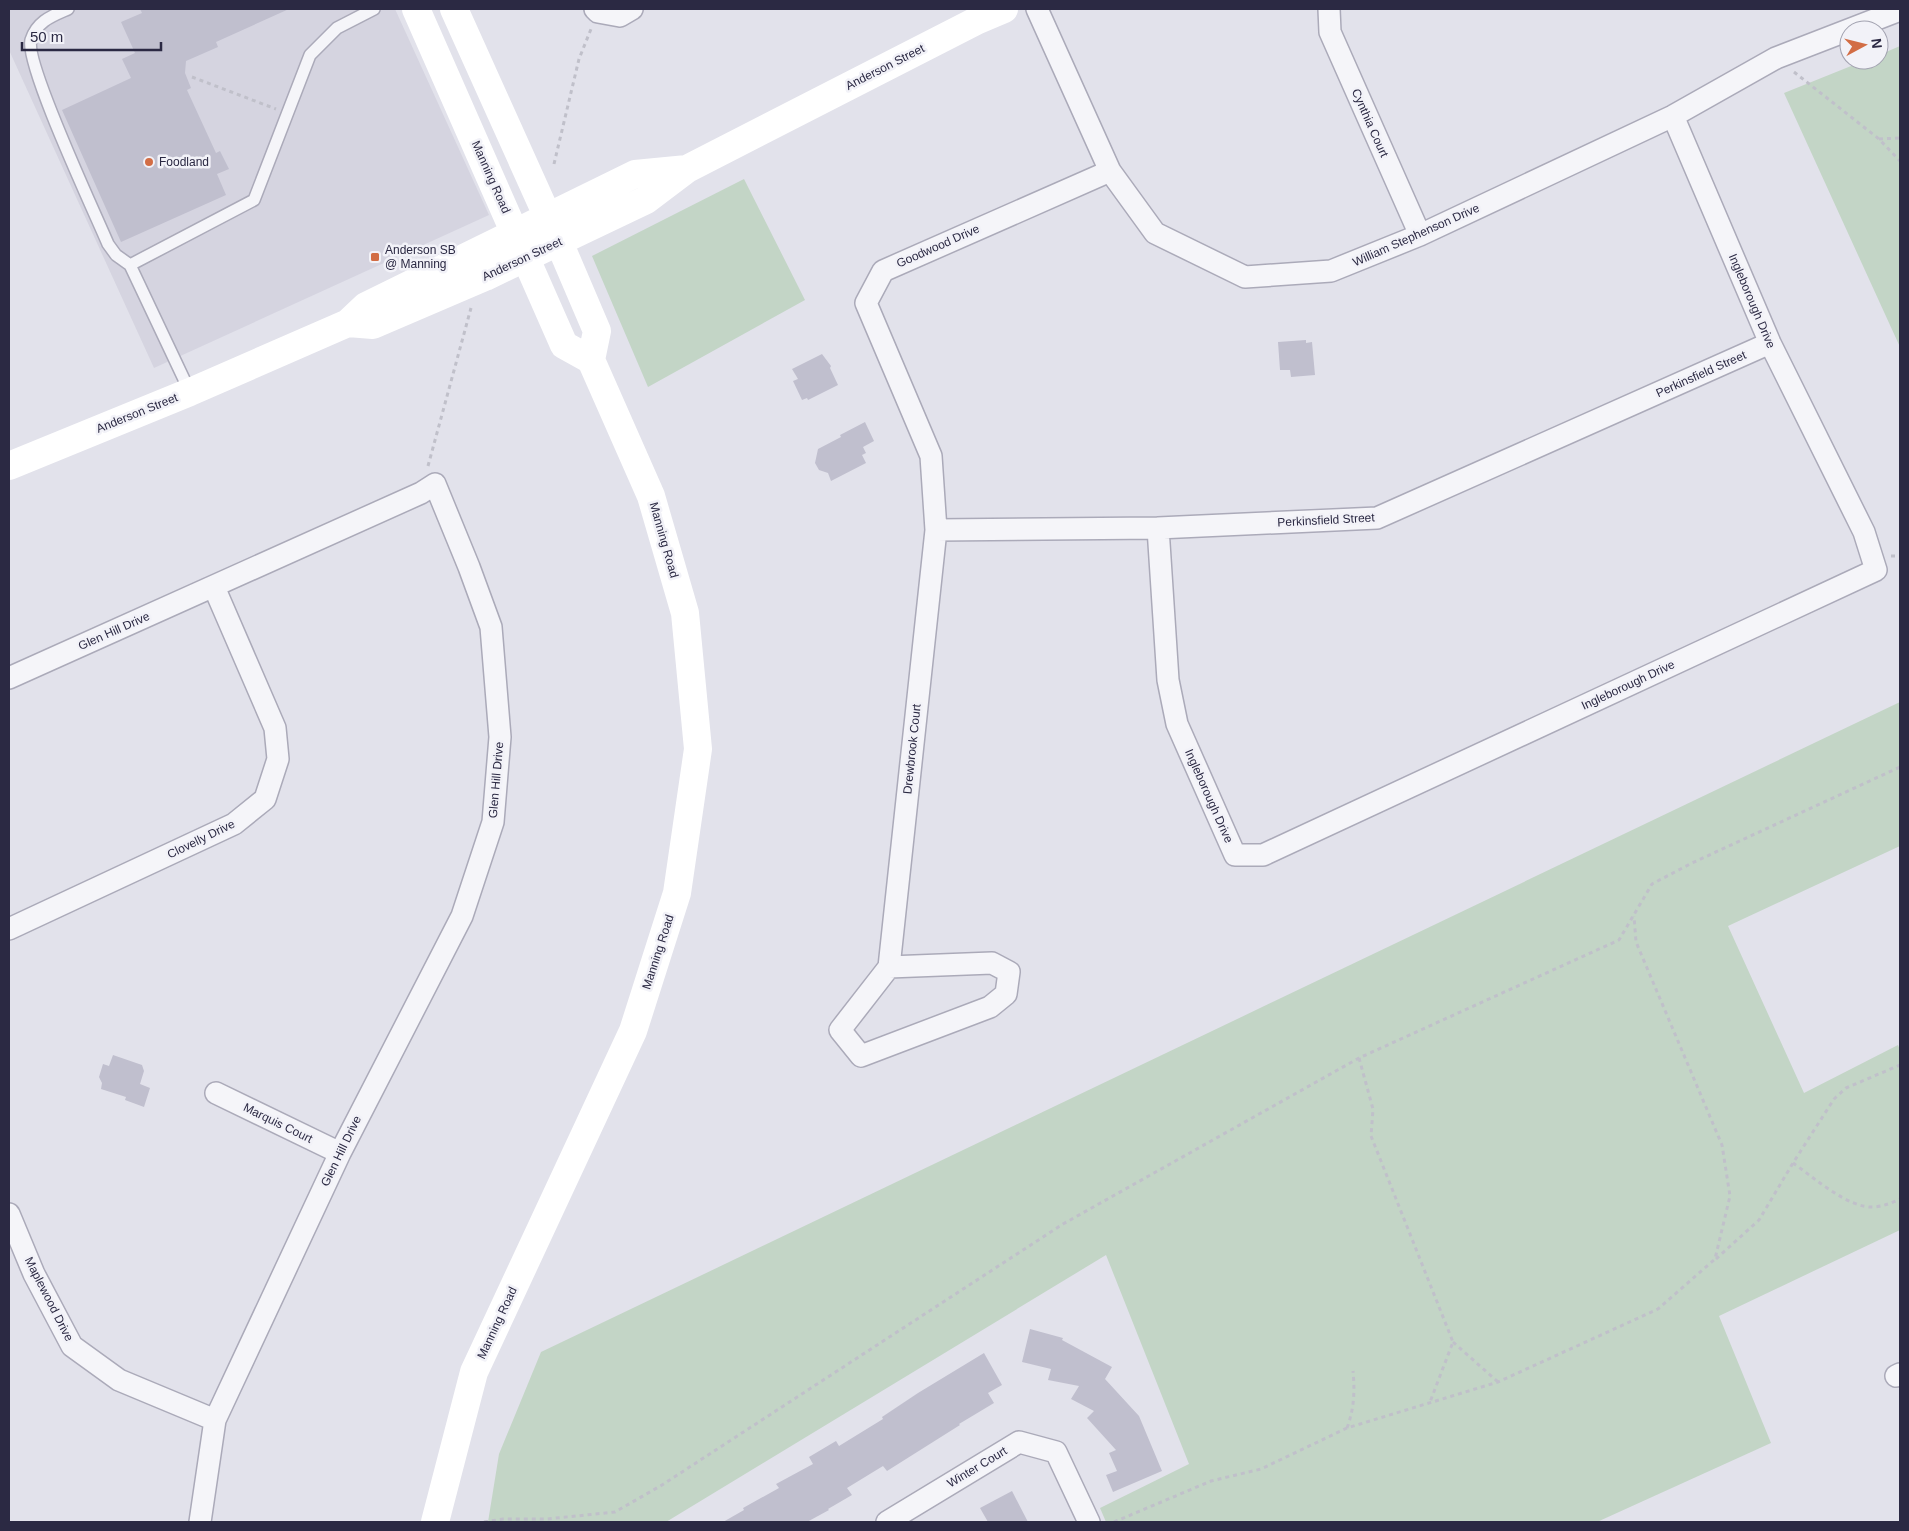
<svg xmlns="http://www.w3.org/2000/svg" width="1909" height="1531" font-family="Arial,sans-serif">
<style>
.built{fill:#d5d4e0}
.green{fill:#c3d5c6}
.building{fill:#c0bfce}
.lines{fill:none;stroke-linecap:round;stroke-linejoin:round}
.service-casing{stroke:#abaab9;stroke-width:14}
.minor-casing{stroke:#abaab9;stroke-width:24}
.path{stroke:#c0c0ca;stroke-width:3;stroke-dasharray:4 4;stroke-linecap:butt}
.service{stroke:#f5f5f9;stroke-width:11}
.minor{stroke:#f5f5f9;stroke-width:21}
.secondary{stroke:#fff;stroke-width:28}
.poi-dot{fill:#d26d45;stroke:#f2f2f8;stroke-width:2}
.labels{text-anchor:middle;stroke-width:5;stroke-linejoin:round;paint-order:stroke}
.street-label{font-size:12px;fill:#2b2943;stroke:#f2f2f8}
.poi-label{font-size:12px;fill:#2b2943;stroke:#f2f2f8;text-anchor:start}
</style>
<rect width="100%" height="100%" fill="#e2e2eb"/>
<path class="built" d="M9,9h386l94,206 -335,153 -145,-318z"/>
<path class="green" d="M1900,46v301l-116,-254 82,-33h13v-5z
M744,179l61,121 -157,87 -56,-131z
M1900,702v144l-172,80 76,167 94,-48 2,5v180l-181,86 52,127 -174,79h-491l-6,-14 89,-44 -83,-209 -440,267h-178l11,-68 42,-102z"/>
<path class="building" d="M140,9h149l-73,33 2,5 -32,14 -1,12 6,15 -4,2 29,63 4,-2 9,18 -12,5 9,21 -105,47 -59,-132 69,-32 -9,-19 13,-6 -14,-31 21,-9z
M1306,340v3l6,-1 3,33 -24,2 -1,-7h-10l-2,-28z
M822,354l9,12 -1,2 8,17 -30,15 -1,-2 -5,2 -9,-19 5,-2 -6,-10z
M865,422l9,19 -11,6 3,6 -4,2 4,8 -35,18 -3,-8 -9,-3 -4,-7 3,-14 23,-12 -1,-2z
M113,1055l29,10 2,6 -4,13 10,4 -6,19 -19,-7 1,-3 -25,-8 1,-6 -3,-6 4,-13 6,2z
M1030,1329l33,9 -1,2 50,27 -7,12 34,37 23,55 -49,21 -7,-17 11,-4 -8,-18 7,-3 -29,-32 7,-7 -23,-12 8,-13 -31,-6 3,-11 -29,-7z
M984,1353l18,32 -14,8 6,10 -35,21 1,1 -73,46 -4,-5 -36,22 5,7 -24,14 1,1 -22,12h-84l21,-12 -1,-2 36,-20 -3,-4 37,-20 -4,-7 27,-16 3,5 44,-27 -1,-2 36,-24z
M1012,1491l16,31h-40l-8,-14z"/>
<g class="lines">
<defs>
<path id="service" d="M68,9c-16,7 -31,12 -37,31 -7,22 64,173 77,204l8,11 14,10
M190,392l-60,-127 124,-65 56,-145 27,-27 37,-19"/>
<path id="minor" d="M595,9l3,3 22,4 12,-7
M1037,9l73,162 45,62 90,44 86,-6 89,-36 253,-119 103,-58 124,-48
M1329,9l1,23 90,203
M1158,528l10,152 9,44 58,131h28l613,-285 -12,-38 -94,-189 -97,-227
M936,530l222,-2 219,-10 393,-175
M9,678l412,-185 14,-9 34,83 22,60 9,110 -7,85 -31,94 -122,237 -125,267 -15,102
M9,929l225,-105 31,-25 13,-40 -3,-31 -61,-141
M889,967l103,-4 17,9 -3,22 -16,13 -129,49 -21,-26 49,-63 47,-437 -5,-74 -65,-153 17,-32 227,-100
M216,1093l124,60
M9,1214l25,60 38,72 47,34 96,40
M1896,1376l4,-2
M887,1522l132,-80 37,10 33,70"/>
</defs>
<use href="#service" class="service-casing"/>
<use href="#minor" class="minor-casing"/>
<path class="path" d="M1794,72l85,67 21,22
M192,77l84,32
M1879,139l21,-1
M554,164l25,-105 12,-30
M428,466l43,-158
M1891,556h9
M1359,1058l14,51 -2,27 82,206 -23,60
M1793,1163c20,14 56,46 81,44 10,-1 18,-4 26,-8
M1716,1259l43,-39 34,-57 41,-64 12,-11 54,-23
M1453,1342l45,40
M1347,1428c7,-19 8,-36 6,-57
M484,1522l19,-3h44l68,-7 47,-27 401,-261 296,-166 260,-118 33,-56 40,-21 208,-96
M1114,1522l97,-41 50,-12 86,-41 151,-46 160,-73 57,-50 15,-63 -8,-51 -86,-203 -2,-26"/>
<use href="#service" class="service"/>
<use href="#minor" class="minor"/>
<path class="secondary" d="M416,9l148,336 27,15
M348,323l25,2 112,-48 161,-77 41,-31 291,-149 26,-11
M9,466l181,-74 158,-69 18,-17 269,-132 52,-5
M435,1522l39,-150 159,-341 44,-138 21,-144 -13,-136 -34,-117 -60,-136 6,-29 -38,-89 -105,-233"/>
</g>
<g class="poi-dot">
<circle cx="149" cy="162" r="5"/>
<rect x="370" y="252" width="10" height="10" rx="2.5"/>
</g>
<g class="labels">
<g class="street-label">
<text transform="translate(885 67) rotate(-27)" y="4">Anderson Street</text>
<text transform="translate(1370 123) rotate(66)" y="4">Cynthia Court</text>
<text transform="translate(491 177) rotate(66)" y="4">Manning Road</text>
<text transform="translate(1416 235) rotate(-24)" y="4">William Stephenson Drive</text>
<text transform="translate(938 246) rotate(-24)" y="4">Goodwood Drive</text>
<text transform="translate(522 259) rotate(-25)" y="4">Anderson Street</text>
<text transform="translate(1752 301) rotate(67)" y="4">Ingleborough Drive</text>
<text transform="translate(1701 374) rotate(-24)" y="4">Perkinsfield Street</text>
<text transform="translate(137 413) rotate(-22)" y="4">Anderson Street</text>
<text transform="translate(1326 520) rotate(-3)" y="4">Perkinsfield Street</text>
<text transform="translate(664 540) rotate(74)" y="4">Manning Road</text>
<text transform="translate(114 631) rotate(-24)" y="4">Glen Hill Drive</text>
<text transform="translate(1628 685) rotate(-25)" y="4">Ingleborough Drive</text>
<text transform="translate(912 749) rotate(-84)" y="4">Drewbrook Court</text>
<text transform="translate(496 780) rotate(-85)" y="4">Glen Hill Drive</text>
<text transform="translate(1209 796) rotate(66)" y="4">Ingleborough Drive</text>
<text transform="translate(201 839) rotate(-26)" y="4">Clovelly Drive</text>
<text transform="translate(658 952) rotate(-72)" y="4">Manning Road</text>
<text transform="translate(278 1123) rotate(26)" y="4">Marquis Court</text>
<text transform="translate(341 1151) rotate(-64)" y="4">Glen Hill Drive</text>
<text transform="translate(49 1299) rotate(63)" y="4">Maplewood Drive</text>
<text transform="translate(497 1323) rotate(-65)" y="4">Manning Road</text>
<text transform="translate(977 1467) rotate(-31)" y="4">Winter Court</text>
</g>
<g class="poi-label">
<text x="159" y="166">Foodland</text>
<text x="385" y="254">Anderson SB<tspan x="385" dy="14">@ Manning</tspan></text>
</g>
</g>
<rect width="1909" height="1531" fill="none" stroke="#2b2943" stroke-width="20"/>
<g transform="translate(1864 45) rotate(83)"><circle r="24" fill="#f2f2f8" stroke="#a2a2b0"/>
<path d="M0-4L9 19L0 12L-9 19Z" fill="#d26d45"/>
<text y="-8" font-size="14" font-weight="bold" text-anchor="middle" fill="#2b2943">N</text>
</g>
<path d="M22 42v8h139v-8" fill="none" stroke="#2b2943" stroke-width="2.5"/>
<text x="30" y="42" font-size="15" fill="#2b2943" stroke="#f2f2f8" stroke-width="4" paint-order="stroke">50 m</text>
</svg>
